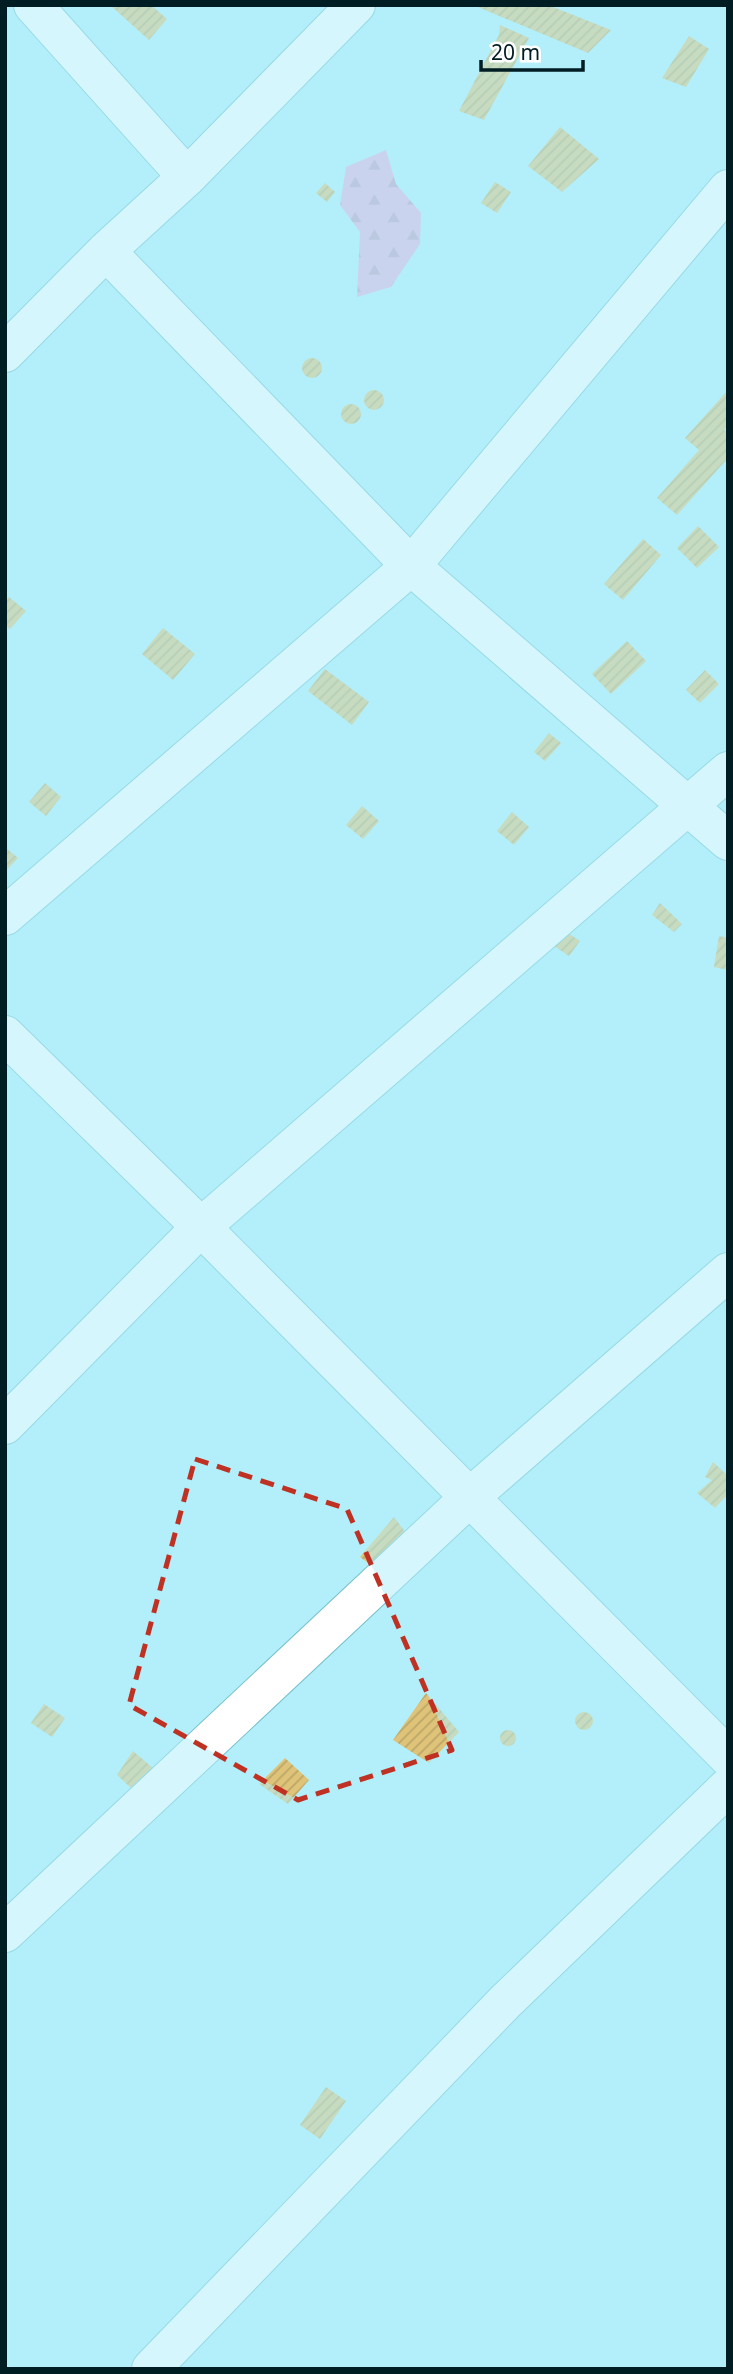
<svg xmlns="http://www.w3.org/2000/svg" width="733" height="2374" font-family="'Noto Sans',sans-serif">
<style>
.forest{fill:url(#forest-firs)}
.building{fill:url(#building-hatch)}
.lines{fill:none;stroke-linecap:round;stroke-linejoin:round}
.street-casing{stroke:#74c0cd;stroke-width:40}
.street{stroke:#fff;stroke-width:38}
.marked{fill:none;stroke:#bf3223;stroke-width:5;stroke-dasharray:14 9;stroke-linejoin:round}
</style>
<defs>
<pattern id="forest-firs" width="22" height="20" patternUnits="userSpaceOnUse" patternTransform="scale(1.75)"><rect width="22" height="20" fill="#e6b2e0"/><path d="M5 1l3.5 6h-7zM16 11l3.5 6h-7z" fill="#c499c0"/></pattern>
<pattern id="building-hatch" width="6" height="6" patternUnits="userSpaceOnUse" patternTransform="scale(1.75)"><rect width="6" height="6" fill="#dec378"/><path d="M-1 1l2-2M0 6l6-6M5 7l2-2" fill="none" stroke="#bda768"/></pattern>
</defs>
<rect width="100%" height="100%" fill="#b3effa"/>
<path class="forest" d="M386,150l10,34 25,29 -1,31 -29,43 -34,10 3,-65 -20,-27 6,-38z"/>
<path class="building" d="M110,5h41l16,14 -18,21z
M473,5h75l63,25 -23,23z
M500,25l29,13 -45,82 -25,-9 40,-76z
M689,36l20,13 -23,38 -24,-9z
M560,127l39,32 -37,33 -34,-26z
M495,182l16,10 -14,21 -16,-10z
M325,183l10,9 -8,10 -11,-9z
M302 368a10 10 0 1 1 20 0a10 10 0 1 1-20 0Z
M364 400a10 10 0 1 1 20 0a10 10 0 1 1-20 0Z
M728,390v35l-4,5 4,3v25l-51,57 -20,-17 42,-48 -14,-12z
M341 414a10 10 0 1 1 20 0a10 10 0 1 1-20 0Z
M698,526l21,21 -22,21 -20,-20z
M643,539l18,16 -38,45 -19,-16z
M9,597l17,14 -16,18 -5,-4v-24z
M163,628l32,26 -22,26 -31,-26z
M627,641l19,20 -35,33 -19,-20z
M325,669l44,33 -17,23 -44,-34z
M705,670l14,14 -19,19 -14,-13z
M549,733l12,10 -16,18 -11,-9z
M45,783l16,14 -15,19 -17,-14z
M362,806l17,15 -16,18 -17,-14z
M512,812l17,15 -15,18 -17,-14z
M5,847l13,11 -13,14z
M660,903l22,21 -8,8 -22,-17z
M565,931l15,10 -11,15 -15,-10z
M719,936l9,2v32l-14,-3z
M713,1462l15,14v18l-13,14 -18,-15 15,-13 -7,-3z
M394,1517l15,20 -29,35 -20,-15z
M426,1693l33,39 -30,31 -36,-23z
M44,1704l21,14 -13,19 -21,-14z
M575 1721a9 9 0 1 1 18 0a9 9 0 1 1-18 0Z
M500 1738a8 8 0 1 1 16 0a8 8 0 1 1-16 0Z
M133,1751l28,24 -19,23 -25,-23z
M285,1758l24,22 -21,24 -29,-20z
M326,2087l20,14 -26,38 -20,-14z"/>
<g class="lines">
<defs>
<path id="street" d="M33,5l154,172
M106,251l305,315 317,275
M5,353l101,-102 81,-74 169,-172
M5,916l406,-350 317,-377
M5,1035l196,192 527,530
M5,1425l196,-198 527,-456
M5,1933l465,-436 258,-225
M151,2369l354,-367 223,-215"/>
</defs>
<use href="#street" class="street-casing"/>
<use href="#street" class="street"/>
</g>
<path d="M0 0H733V2374H0ZM195,1459l152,50 105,241 -154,50 -169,-95z" fill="#b3effa" fill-opacity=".55" fill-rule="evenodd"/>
<path class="marked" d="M195,1459l152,50 105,241 -154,50 -169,-95z"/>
<rect width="733" height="2374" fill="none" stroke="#001d23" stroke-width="14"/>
<path d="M481 60v10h102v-10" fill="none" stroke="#001d23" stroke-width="3.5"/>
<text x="491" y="60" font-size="21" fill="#001d23" stroke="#ffffff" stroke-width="5" paint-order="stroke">20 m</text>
</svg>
